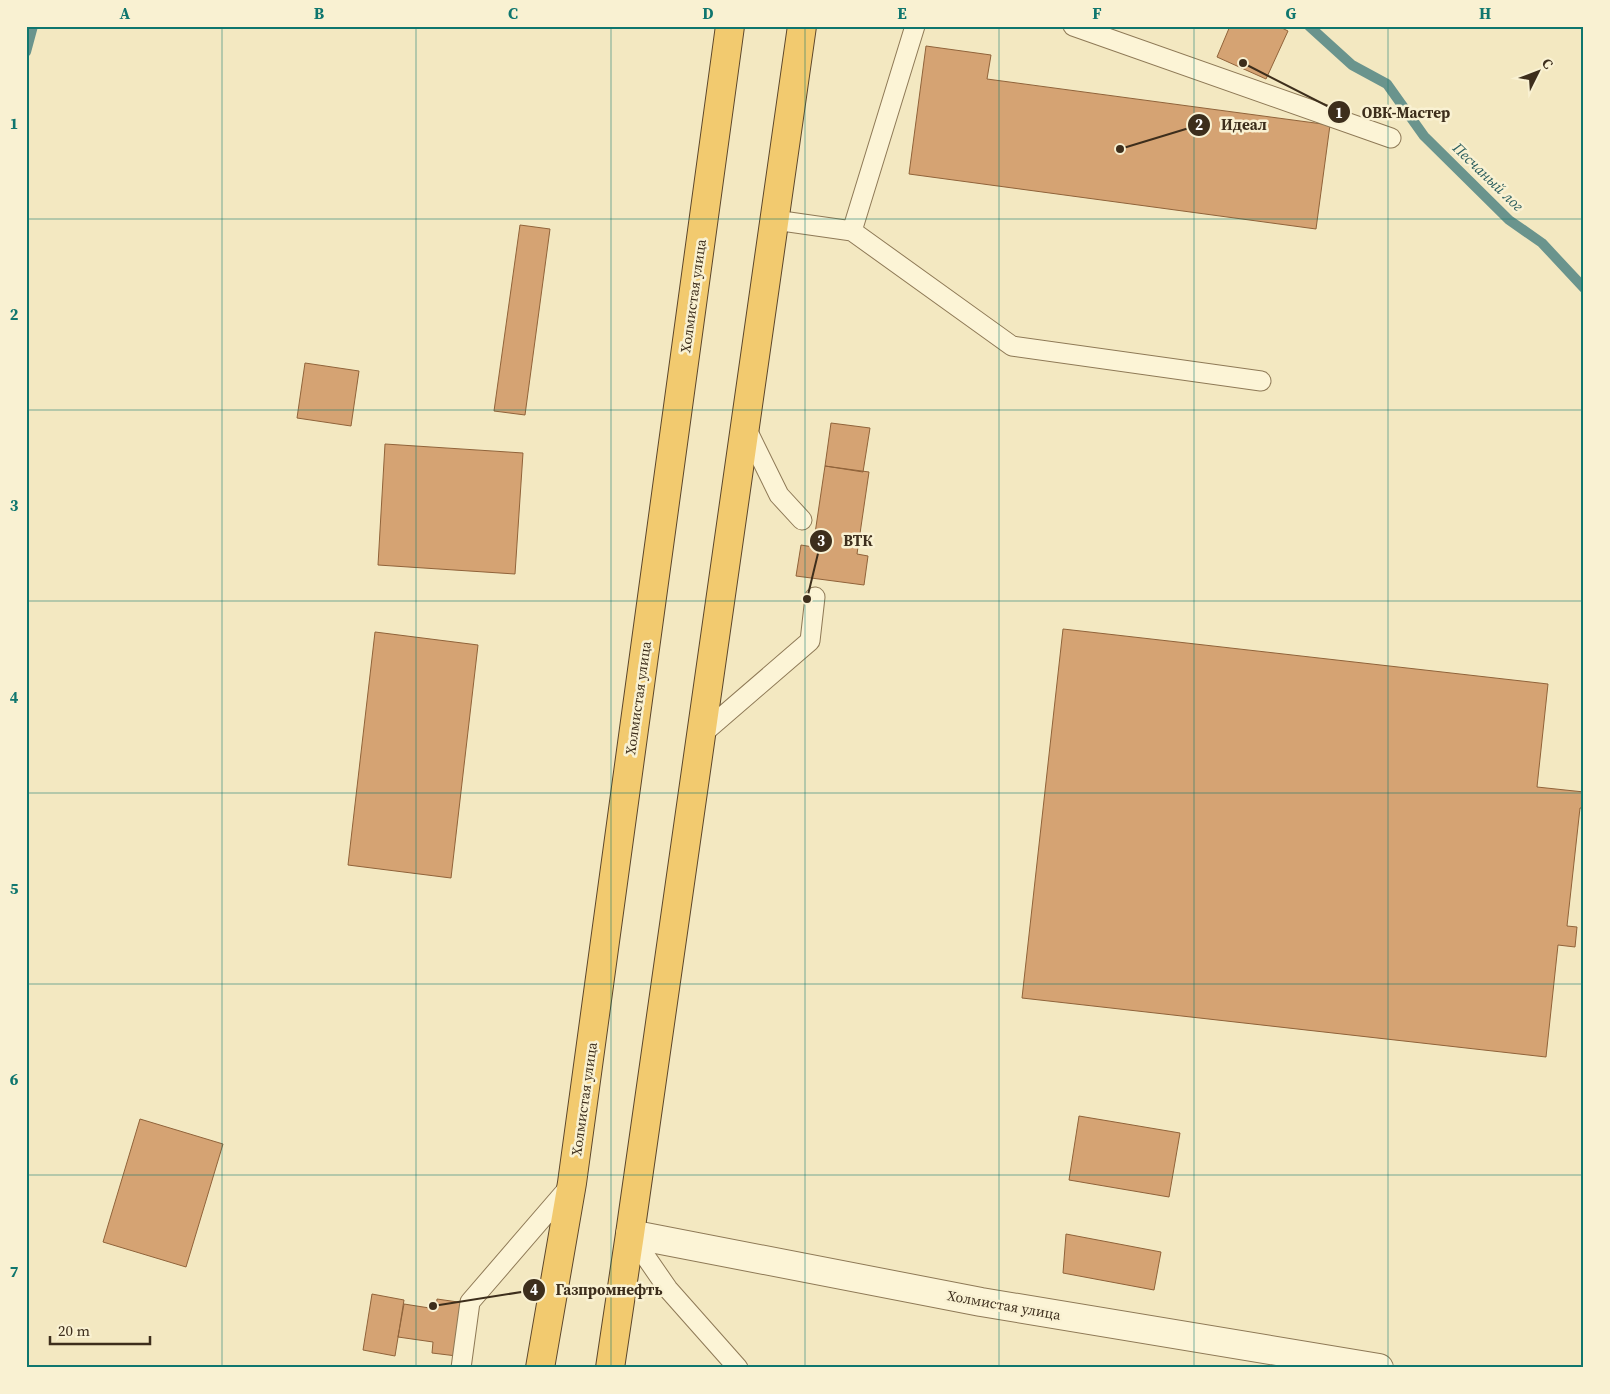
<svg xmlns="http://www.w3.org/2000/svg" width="1610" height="1394" font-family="'Source Serif 4',serif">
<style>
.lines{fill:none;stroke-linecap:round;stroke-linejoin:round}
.stream{stroke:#6a948d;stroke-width:10}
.building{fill:#d5a373;stroke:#90633a}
.service-casing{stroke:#8e7956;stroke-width:21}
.minor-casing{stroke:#8e7956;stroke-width:30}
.trunk-casing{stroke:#5c462b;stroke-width:30}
.service{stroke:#fcf4d6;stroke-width:19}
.minor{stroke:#fcf4d6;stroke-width:28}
.trunk{stroke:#f2ca6f;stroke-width:28}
.grid{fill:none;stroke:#0f766e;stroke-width:1;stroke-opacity:0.55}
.labels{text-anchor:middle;stroke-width:5;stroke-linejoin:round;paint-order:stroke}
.street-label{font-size:14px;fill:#3d2e1c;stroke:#f9f1d2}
.water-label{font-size:15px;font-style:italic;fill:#2a5d5e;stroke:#f9f1d2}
.leader{fill:none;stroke:#3d2e1c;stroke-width:2}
.callout-dot{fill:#3d2e1c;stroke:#f9f1d2;stroke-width:2}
.mark-label{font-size:15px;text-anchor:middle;font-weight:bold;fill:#fff}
.callout-label{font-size:15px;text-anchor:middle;font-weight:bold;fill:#3d2e1c;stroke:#f9f1d2;stroke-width:5;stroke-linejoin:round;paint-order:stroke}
.neatline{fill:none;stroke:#0f766e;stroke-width:2}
.grid-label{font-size:16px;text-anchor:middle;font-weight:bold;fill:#0f766e}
</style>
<rect width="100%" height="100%" fill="#f3e8c1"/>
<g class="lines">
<path class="stream" d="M1309,26l43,39 35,19 37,52 85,84 33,23 42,45
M26,52l7,-26"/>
</g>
<path class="building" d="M1230,26h48l10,5 -22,48 -49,-22z
M926,46l65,9 -4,24 343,46 -14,104 -407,-55z
M520,225l30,4 -25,186 -31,-4z
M305,363l54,8 -8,55 -54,-8z
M831,423l39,5 -7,44 -38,-6z
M385,444l138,9 -8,121 -137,-9z
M825,466l44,6 -12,82 11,2 -4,29 -68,-9 5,-31 12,2z
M1063,629l485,55 -11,103 47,5v16h-4l-13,118 10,1 -2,20 -17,-2 -12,112 -524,-59z
M375,632l103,13 -27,233 -103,-13z
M1079,1116l101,17 -11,64 -100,-17z
M140,1119l83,25 -37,123 -83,-25z
M1066,1234l95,18 -7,38 -91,-17z
M372,1294l32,6 -9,56 -32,-6z
M437,1299l35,5 -7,53 -33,-4 1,-11 -35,-5 6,-33 32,5z"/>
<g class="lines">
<defs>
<path id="service" d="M1073,26l318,112
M775,220l77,11 160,115 249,35
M852,231l63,-205
M745,426l34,69 23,25
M701,735l109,-94 5,-44
M630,1234l38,55 70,79
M461,1368l9,-66 100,-116"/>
<path id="minor" d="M630,1234l351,68 398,66"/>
<path id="trunk" d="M540,1368l32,-185 158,-1157
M610,1368l20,-134 172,-1208"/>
</defs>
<use href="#service" class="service-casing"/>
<use href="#minor" class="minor-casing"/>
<use href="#trunk" class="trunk-casing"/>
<use href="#service" class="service"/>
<use href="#minor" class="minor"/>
<use href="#trunk" class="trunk"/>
</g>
<path class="grid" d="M222,26v1342M416,26v1342M611,26v1342M805,26v1342M999,26v1342M1194,26v1342M1388,26v1342M26,219h1558M26,410h1558M26,601h1558M26,793h1558M26,984h1558M26,1175h1558"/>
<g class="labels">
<g class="street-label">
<text transform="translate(693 296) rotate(-82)" y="5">Холмистая улица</text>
<text transform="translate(638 698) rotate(-82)" y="5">Холмистая улица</text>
<text transform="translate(584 1099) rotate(-82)" y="5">Холмистая улица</text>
<text transform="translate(1004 1305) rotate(10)" y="5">Холмистая улица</text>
</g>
<g class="water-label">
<text transform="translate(1488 177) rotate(44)" y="5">Песчаный лог</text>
</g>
</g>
<path class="leader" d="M1243 63L1339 112M1120 149L1199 125M807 599L821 541M433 1306L534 1290"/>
<g class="callout-dot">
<circle cx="1243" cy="63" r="5"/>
<circle cx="1120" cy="149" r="5"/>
<circle cx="807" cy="599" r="5"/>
<circle cx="433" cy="1306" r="5"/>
<circle cx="1339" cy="112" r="12"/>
<circle cx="1199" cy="125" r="12"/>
<circle cx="821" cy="541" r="12"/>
<circle cx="534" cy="1290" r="12"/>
</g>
<g class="mark-label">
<text x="1339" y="118">1</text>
<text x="1199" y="130">2</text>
<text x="821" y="546">3</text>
<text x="534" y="1295">4</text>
</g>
<g class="callout-label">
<text x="1406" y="118">ОВК-Мастер</text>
<text x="1244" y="130">Идеал</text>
<text x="858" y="546">ВТК</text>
<text x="609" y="1295">Газпромнефть</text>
</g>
<rect width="1610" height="1394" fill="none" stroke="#f9f1d2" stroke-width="55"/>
<g transform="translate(1538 72) rotate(48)" stroke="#f9f1d2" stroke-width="4" paint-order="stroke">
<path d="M0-4L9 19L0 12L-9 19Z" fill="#3d2e1c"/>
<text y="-8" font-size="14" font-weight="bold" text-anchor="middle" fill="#3d2e1c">С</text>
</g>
<path d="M50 1336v8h100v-8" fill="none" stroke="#3d2e1c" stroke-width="2.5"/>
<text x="58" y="1336" font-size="15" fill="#3d2e1c" stroke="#f9f1d2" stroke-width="4" paint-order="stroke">20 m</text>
<rect x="28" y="28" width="1554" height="1338" class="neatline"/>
<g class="grid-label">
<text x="125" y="19">A</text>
<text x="319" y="19">B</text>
<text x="513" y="19">C</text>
<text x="708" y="19">D</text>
<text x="902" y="19">E</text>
<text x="1097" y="19">F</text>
<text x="1291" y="19">G</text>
<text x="1485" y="19">H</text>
<text x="14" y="129">1</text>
<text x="14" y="320">2</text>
<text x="14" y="511">3</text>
<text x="14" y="703">4</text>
<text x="14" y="894">5</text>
<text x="14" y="1085">6</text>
<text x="14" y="1277">7</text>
</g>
</svg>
